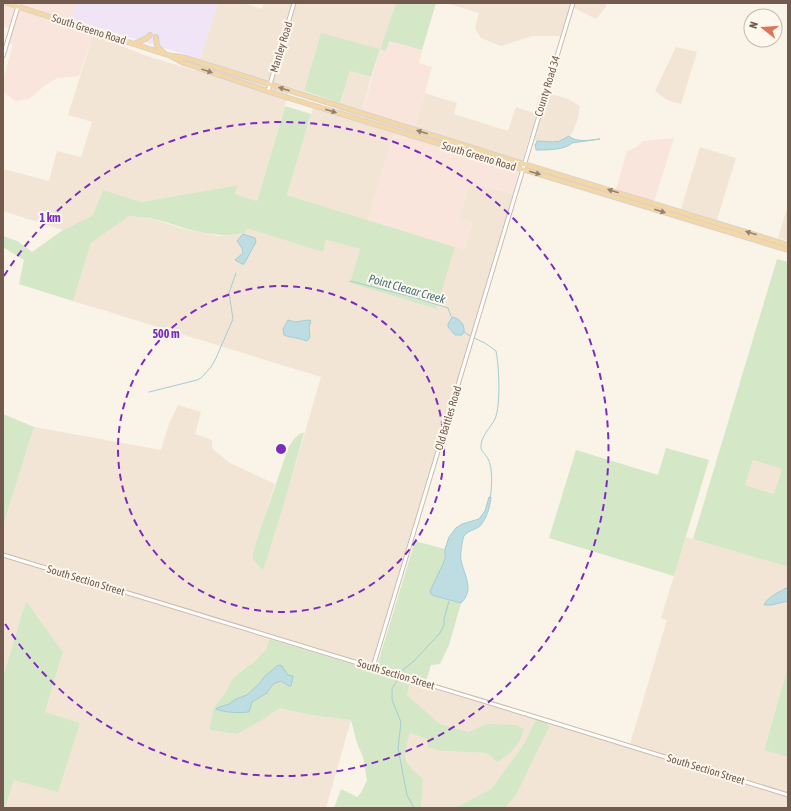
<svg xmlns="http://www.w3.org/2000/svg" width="791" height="811" font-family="'Asap Condensed',sans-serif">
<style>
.residential{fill:#f2e5d6}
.commercial{fill:#fae5dc}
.education{fill:#f0e4f7}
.green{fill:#d4e7c7;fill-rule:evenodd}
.water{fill:#bddde3;stroke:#a5ccd3}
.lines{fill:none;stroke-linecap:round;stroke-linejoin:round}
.stream{stroke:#a5ccd3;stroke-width:1}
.tertiary-casing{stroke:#ccbbae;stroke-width:5}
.primary-casing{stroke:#d8d1cd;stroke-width:6}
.tertiary{stroke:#fff;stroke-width:3}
.primary{stroke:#f3d7a6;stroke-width:4}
.oneway{fill:#998068}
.ring{fill:none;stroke:#7b2cbf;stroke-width:2;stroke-dasharray:7 5}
.labels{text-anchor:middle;stroke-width:4;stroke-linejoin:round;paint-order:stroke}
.street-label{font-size:11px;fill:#725b4e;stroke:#fdf7ed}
.water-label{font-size:12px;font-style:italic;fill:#46737d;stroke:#fdf7ed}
.centre{fill:#7b2cbf;stroke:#fdf7ed;stroke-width:2}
.ring-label{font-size:12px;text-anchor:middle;font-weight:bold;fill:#7b2cbf;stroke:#fdf7ed;stroke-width:4;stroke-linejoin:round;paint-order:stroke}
</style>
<rect width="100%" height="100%" fill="#faf3e7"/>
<path class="residential" d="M218,3h26l18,6 2,-6h132l-16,46 -59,-15 -17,57 -14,-4 -33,114 -22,-7 3,-9 -96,17 -39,-12 -10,25 -30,15 -60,-19v-42l46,12 8,-30 24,6 11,-35 -24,-7 25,-80 51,20 52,16z
M446,3h160v4l-10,12 -22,-11 -10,30 -6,-2h-26l-31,10 -20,-8 -6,-10 4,-15z
M676,47l21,5 -16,52 -14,-4 -12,-9z
M350,71l21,6 -10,39 35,11 -28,93 -81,-25 26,-87 24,7z
M541,91l27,8 12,7 -2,12 -5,14 -4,4 -11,6 -21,-1 -8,-3 -8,28 -108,-34 12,-39 32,10 -3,11 54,17 8,-24 18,6z
M700,147l36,11 -19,62 -36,-11z
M469,184l15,4h7l22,6 -143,475 -101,-30 -3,11 -4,3 -5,8 -5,4 -7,2 -12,11 -8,15 -11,14 -5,23 28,4 25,-14 18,-12 30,7 41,5 -25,88h-321l9,-28 66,-57 -35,-11 18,-60 -37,-51 -23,76v-151l31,-99 127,23 8,-26 9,-19 23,7 -6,22 17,6v7l3,4 15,12 45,21 -16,49 4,38 21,-67 37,-127 -248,-76 18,-58 37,-27 21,2 32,10 37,8 21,-2 7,-5h3l74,23 3,-12 34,9 -10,34 85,26 20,-62 9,2 8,-26 -13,-5z
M788,205v36l-10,-3z
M753,460l29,9 -8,25 -29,-9z
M686,537l102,30v99l-24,83 24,8v51h-283l11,-13 32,-68 -2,-5 33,10 1,-4 50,16 37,-124 -6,-2z
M411,681l125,38 -12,25 -33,45 -33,17 -2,2h-35l2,-29 -14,-12 -4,-14 5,-20 17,6 15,12 45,2v-29l-18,8 -29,-8 -33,-29z"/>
<path class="commercial" d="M3,3h73l-7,24 24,8 -14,41 -22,2 -14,9 -14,12 -14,2 -12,-10v-11l10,-35 -8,-3 4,-14 -6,-2z
M389,41l33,9 -3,13 13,4 -18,65 107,34 -8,28 -22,-6h-7l-15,-4 -10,34 13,4 -8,28 -96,-30 28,-93 -35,-11 19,-67z
M674,138l-20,64 -38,-13 11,-38 10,-4 6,-6z"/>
<path class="education" d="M76,3h142l-18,56 -129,-40z"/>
<path class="green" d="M396,3h40l-14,47 -33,-9 -3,10 -6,-2 -9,28 -21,-6 -10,32 -36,-12 17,-58 59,16z
M285,106l26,8 -24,81 168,52 -19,62 -86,-26 10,-34 -34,-9 -3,12 -74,-23h-3l-2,4c-33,7 -62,-7 -94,-15 -7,-1 -14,-1 -21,-2l-38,27 -18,58 -54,-17 5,-24 -21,-13v-11l14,5 15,11 31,-22 30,-15 10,-25 39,12 96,-17 -3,9 22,7z
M777,259l11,3v305l-95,-28zM753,460l29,9 -8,25 -29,-9z
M3,414l31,13 -31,99z
M301,433h3l-20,71 -21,67 -11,-13 7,-25 30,-87 6,-8z
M666,448l43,12 -35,116 -125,-38 27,-88 82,25z
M415,541l30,8c0,16 -8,29 -14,42l4,5 26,7 -12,42 -9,19 -9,1 -5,16 -49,-15z
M26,601l37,51 -18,60 35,11 -22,69 -44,-12 -9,28h-2v-131z
M269,639l142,42 -4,14 33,29 29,8 17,-8 30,1 8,4c-4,16 -14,25 -27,33l-10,-9 -45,-2 -14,-4 -1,-8 -17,-6c-7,26 -8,28 13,46l-2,29h-87l7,-19 16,8 4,-4 6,-13 -4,-23 -6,-14 -6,-23 -41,-5 -30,-7 -18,12 -25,14 -28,-4 5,-23 11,-14 8,-15 13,-11 8,-4 8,-10 4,-3z
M788,666v91l-24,-7z
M536,719l10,3 3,5 -33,68 -11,13h-49l2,-2 33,-17 33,-45z"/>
<path class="water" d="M569,136c7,7 22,4 31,3l-28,4c-6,7 -26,7 -36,7l-1,-6h1l1,-3 17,1 1,-1 3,1z
M243,234l12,4 1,4 -12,22h-2l-7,-4 8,-7 -1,-5 -5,-7z
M452,317c7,1 13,7 12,15l-2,3h-7l-7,-8v-3z
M288,320l7,2 13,-2 3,1 -2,6 1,10 -2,3 -2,1c-8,-4 -16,-3 -22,-6l-1,-6z
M489,497h2c-1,10 -4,21 -11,29 -4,4 -16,5 -17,13 -1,4 -3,17 -2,21 3,15 14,30 0,43l-26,-7 -4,-2 -1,-3 13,-27 2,-6v-9l4,-12 7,-9 6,-4 17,-5 6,-8z
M788,587v14l-17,4h-7c4,-9 16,-13 24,-18z
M278,665l4,1 6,9 5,1 -2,10h-2l-8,-5 -8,3 -6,9 -15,9 -3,10c-10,1 -23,1 -33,-3l1,-1 12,-4 7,-5 11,-4 13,-12 4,-6z"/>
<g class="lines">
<path class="stream" d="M350,281l66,17 32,10 3,8
M464,332l6,4
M474,338l11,5 11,8c3,15 5,54 -1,68 -4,8 -14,17 -14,27 -1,5 5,8 7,13 5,7 4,31 2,39
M149,392l48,-12 4,-2 10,-11 5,-9 17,-39 -4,-26 7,-20
M399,673l15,-12 26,-28 4,-8v-6l5,-18
M398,679l-6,10v11l9,22 -3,26 9,47 7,13"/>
<defs>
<path id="tertiary" d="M3,56l16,-53
M268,91l26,-88
M3,555l526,160 259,80
M373,667l200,-664"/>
<path id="primary" d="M7,3l164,53 13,7 95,32 509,155
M156,37l1,9 7,7
M134,44l13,-6 3,-3
M174,56l12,2 338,106 264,81"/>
</defs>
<use href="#tertiary" class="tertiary-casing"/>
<use href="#primary" class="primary-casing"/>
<use href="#tertiary" class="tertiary"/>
<use href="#primary" class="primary"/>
</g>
<defs><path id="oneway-solid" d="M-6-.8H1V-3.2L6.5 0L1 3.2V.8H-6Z"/></defs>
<g class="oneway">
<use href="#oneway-solid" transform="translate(207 71) rotate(19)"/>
<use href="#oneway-solid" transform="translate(284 89) rotate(-163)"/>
<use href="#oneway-solid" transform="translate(331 111) rotate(17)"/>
<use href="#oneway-solid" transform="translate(422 132) rotate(-163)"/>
<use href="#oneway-solid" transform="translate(535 173) rotate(16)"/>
<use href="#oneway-solid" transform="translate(613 191) rotate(-163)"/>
<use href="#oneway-solid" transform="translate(660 211) rotate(17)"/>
<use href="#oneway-solid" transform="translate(751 233) rotate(-163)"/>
</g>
<g class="ring">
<circle cx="281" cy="449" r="163"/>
<path d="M4 276A327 327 0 1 1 4 622"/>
</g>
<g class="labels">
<g class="street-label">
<text transform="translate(89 29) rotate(18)" y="4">South Greeno Road</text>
<text transform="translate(281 47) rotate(-73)" y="4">Manley Road</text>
<text transform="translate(547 86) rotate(-73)" y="4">County Road 34</text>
<text transform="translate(479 156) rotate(17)" y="4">South Greeno Road</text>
<text transform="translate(448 418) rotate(-73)" y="4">Old Battles Road</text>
<text transform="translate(86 580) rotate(17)" y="4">South Section Street</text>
<text transform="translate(396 674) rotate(17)" y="4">South Section Street</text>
<text transform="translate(706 769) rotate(17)" y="4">South Section Street</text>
</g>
<g class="water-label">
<text transform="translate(407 289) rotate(16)" y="4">Point Cleaar Creek</text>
</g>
</g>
<circle cx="281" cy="449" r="6" class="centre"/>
<g class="ring-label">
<text x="50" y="222">1 km</text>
<text x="166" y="338">500 m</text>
</g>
<rect width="791" height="811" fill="none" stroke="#725b4e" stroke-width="8"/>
<g transform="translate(763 28) rotate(287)"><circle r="19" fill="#fdf7ed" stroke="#c5b9ad"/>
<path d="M0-3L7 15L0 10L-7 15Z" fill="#da7557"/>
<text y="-6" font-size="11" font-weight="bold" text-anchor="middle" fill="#725b4e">N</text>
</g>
</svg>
